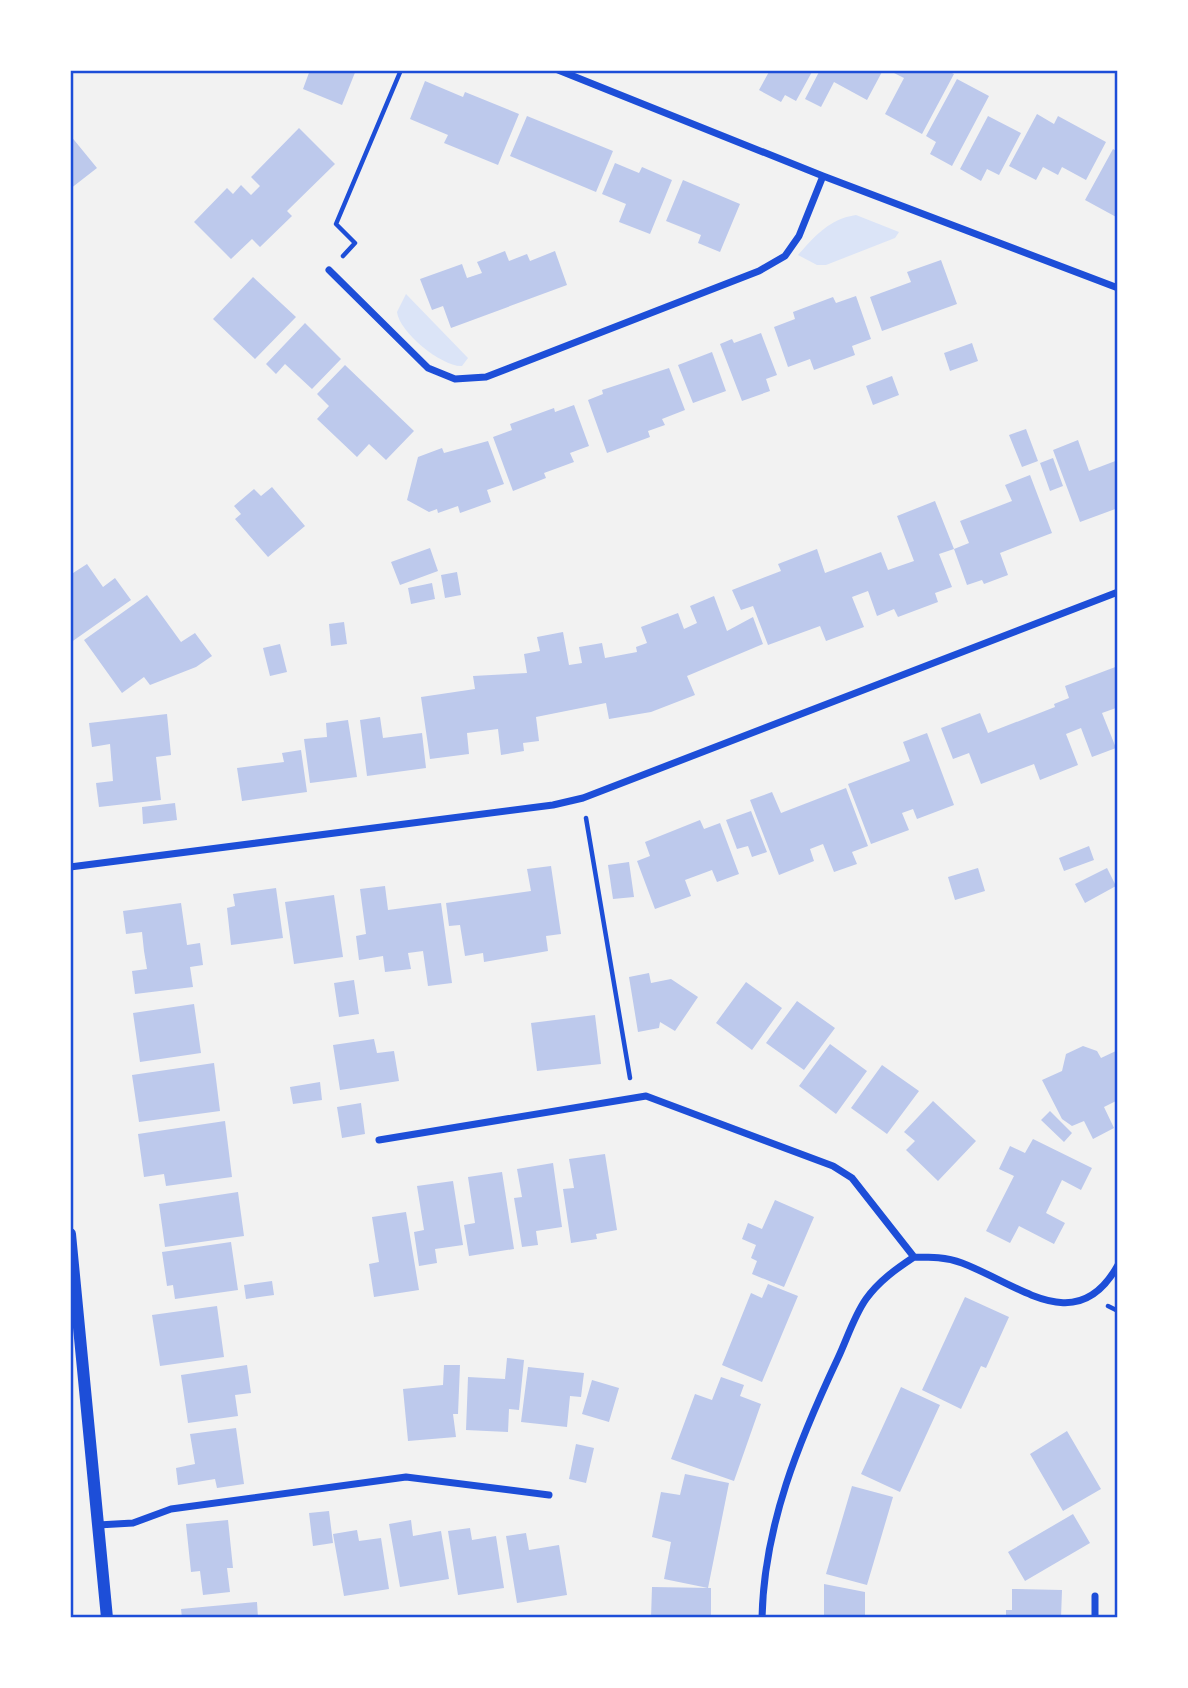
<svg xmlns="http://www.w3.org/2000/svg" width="1188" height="1688" font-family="Spectral,serif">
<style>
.green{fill:#dbe4f7}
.building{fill:#bdc9ec}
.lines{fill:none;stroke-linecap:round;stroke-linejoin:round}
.path{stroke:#1d4ed8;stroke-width:4.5}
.minor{stroke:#1d4ed8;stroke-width:7}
.tertiary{stroke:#1d4ed8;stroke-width:12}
.neatline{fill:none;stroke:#1d4ed8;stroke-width:2.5}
</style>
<rect width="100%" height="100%" fill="#f2f2f2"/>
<path class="green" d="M856,215l43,17 -4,6 -69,27h-9l-19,-10c17,-19 31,-36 58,-40z
M406,294l62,64 -6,8c-20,1 -63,-34 -65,-54z"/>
<path class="building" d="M310,70h46l-14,35 -39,-16z
M770,70h43l-17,31 -11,-6 -4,7 -22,-12z
M820,70h63l-16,30 -33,-18 -13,25 -16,-8z
M888,70h58l8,4 -32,60 -37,-20 19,-36z
M957,79l32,17 -37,70 -22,-12 6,-12 -10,-6z
M425,81l38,16 2,-5 54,22 -21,51 -54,-22 4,-8 -38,-16z
M1037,114l17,10 4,-8 48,26 -20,38 -24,-13 -4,8 -15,-8 -7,13 -27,-14z
M527,116l86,35 -17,41 -86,-36z
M988,116l33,17 -22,42 -12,-6 -6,12 -21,-12z
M299,128l36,36 -48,47 5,5 -32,31 -8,-8 -21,20 -37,-37 33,-34 6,6 8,-9 10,10 9,-9 -9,-9z
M70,135l27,33 -27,21z
M1113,149l5,3v66l-33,-18z
M615,163l24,10 3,-6 30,13 -22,54 -31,-12 7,-18 -24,-10z
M683,180l57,24 -20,48 -22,-9 3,-8 -35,-14z
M505,251l4,10 18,-7 3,7 25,-10 12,34 -116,43 -8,-22 -11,4 -12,-31 42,-15 5,14 15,-5 -5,-11z
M941,260l16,44 -75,27 -12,-34 41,-15 -4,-10z
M253,277l43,40 -41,42 -42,-40z
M856,296l15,43 -19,7 3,9 -41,15 -4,-11 -22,8 -14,-40 21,-8 -2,-7 40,-15 3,6z
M305,323l36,36 -29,30 -27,-25 -9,10 -10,-10z
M761,333l16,42 -11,4 4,12 -28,10 -22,-57 12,-5 2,4z
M972,343l6,18 -28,10 -6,-18z
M712,352l14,39 -33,12 -15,-38z
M345,365l69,66 -28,29 -17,-16 -12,13 -40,-38 12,-13 -12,-12z
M669,368l16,42 -23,9 3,6 -17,6 2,6 -43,16 -19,-53 15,-6 -1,-4z
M892,376l7,19 -26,10 -7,-19z
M574,405l15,41 -19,7 4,9 -30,11 2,5 -33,13 -20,-54 19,-7 -2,-6 44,-16 1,4z
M1026,429l12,32 -16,6 -13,-32z
M1078,440l11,31 29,-11v48l-38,14 -27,-72z
M488,441l16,43 -17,6 4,12 -31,11 -2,-7 -20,7 -1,-4 -8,3 -22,-12 11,-43 24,-9 2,5z
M1053,458l10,28 -13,5 -10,-28z
M1030,475l22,58 -52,20 8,22 -24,9 -2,-4 -15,5 -13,-36 15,-6 -9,-22 52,-20 -7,-16z
M272,487l33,39 -37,31 -33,-38 6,-5 -7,-8 20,-17 7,7z
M935,501l19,48 -15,5 13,33 -17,6 3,9 -40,15 -4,-8 -17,7 -9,-25 -16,6 12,30 -38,14 -6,-15 -52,19 -15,-39 -12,4 -9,-20 49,-19 -3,-7 39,-15 8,24 56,-21 7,18 26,-9 -17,-45z
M430,548l8,23 -38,14 -9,-23z
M87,564l16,23 12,-9 16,22 -61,43v-68z
M457,572l4,23 -16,3 -4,-23z
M432,583l3,16 -24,5 -3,-16z
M147,595l34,47 14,-9 17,23 -16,11 -46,18 -6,-8 -22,16 -38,-53z
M714,596l13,35 26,-14 10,27 -76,32 8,19 -44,17 -42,7 -3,-16 -70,14 3,24 -16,2 1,8 -23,4 -3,-26 -31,4 2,21 -39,5 -9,-62 54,-8 -2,-13 54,-3 -3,-19 16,-3 -3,-14 26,-5 6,33 13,-2 -3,-16 23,-4 3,15 32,-6 -1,-5 11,-4 -6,-16 37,-14 6,16 13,-6 -7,-17z
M344,622l3,22 -16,2 -2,-22z
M280,644l7,28 -17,4 -7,-28z
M1118,666v47l-2,-5 -14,5 14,35 -24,9 -11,-29 -15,6 12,31 -38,15 -6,-16 -53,20 -12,-31 -16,6 -12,-31 39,-15 8,20 67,-26 -1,-3 15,-6 -4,-12z
M167,714l4,41 -15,2 5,43 -62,7 -3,-24 17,-2 -3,-37 -18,3 -3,-24z
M380,717l3,21 39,-5 4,35 -59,8 -7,-56z
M348,720l9,57 -47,6 -6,-44 23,-2 -1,-14z
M927,733l27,72 -37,14 -4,-10 -11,4 7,17 -38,14 -23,-60 62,-23 -7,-19z
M301,750l6,42 -65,9 -5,-33 47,-6 -2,-9z
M846,788l22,58 -16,6 5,12 -23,8 -11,-28 -13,5 4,12 -35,14 -29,-75 22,-8 9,21z
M175,803l2,17 -34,4 -1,-17z
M751,811l16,41 -15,5 -4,-11 -11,3 -11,-29z
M700,820l4,9 16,-6 19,51 -22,8 -5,-12 -27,10 6,16 -36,13 -18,-48 13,-5 -5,-14z
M1089,846l5,14 -30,11 -5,-13z
M629,862l5,35 -21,2 -5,-34z
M551,866l10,68 -15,2 2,15 -64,11 -1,-9 -18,3 -5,-31 -11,1 -3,-23 85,-12 -4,-22z
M978,868l7,23 -30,9 -7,-23z
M1107,868l9,18 -31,17 -10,-19z
M385,886l3,24 53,-7 11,80 -24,3 -5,-35 -15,2 3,16 -26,3 -2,-16 -24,4 -3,-24 10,-2 -6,-45z
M276,888l7,50 -52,7 -4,-37 8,-2 -2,-12z
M334,895l9,62 -49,7 -9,-62z
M181,903l6,42 13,-2 3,22 -13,2 3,20 -58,7 -3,-23 15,-2 -3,-18 -2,-19 -16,2 -3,-23z
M649,973l2,10 20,-4 27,18 -23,34 -15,-9 -1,6 -21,4 -9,-55z
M354,980l5,34 -20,3 -5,-34z
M746,982l36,26 -30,42 -36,-27z
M797,1001l38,27 -31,42 -38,-27z
M194,1004l7,49 -61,9 -7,-49z
M595,1015l6,49 -64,7 -6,-48z
M374,1039l3,14 17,-2 5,30 -59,9 -7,-45z
M830,1044l37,27 -31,43 -37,-28z
M1083,1046l14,5 4,7 17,-8v50l-14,7 10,21 -21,11 -9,-18 -12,5 -10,-7 -20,-39 20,-9 4,-17z
M214,1063l6,48 -81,11 -7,-47z
M882,1065l37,26 -32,43 -36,-26z
M320,1082l2,18 -29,4 -3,-17z
M933,1101l43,40 -38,40 -32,-31 9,-9 -11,-9z
M361,1103l4,31 -23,4 -5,-31z
M1050,1111l22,22 -8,9 -23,-22z
M225,1121l7,56 -66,9 -2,-12 -20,3 -6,-43z
M1033,1139l59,29 -11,22 -19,-10 -16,33 19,10 -11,21 -35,-18 -9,17 -24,-12 28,-55 -15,-7 11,-23 15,7z
M605,1154l12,76 -21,4 1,5 -26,4 -8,-54 11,-1 -5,-29z
M553,1163l9,64 -26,4 2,14 -16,2 -8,-49 8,-1 -5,-28z
M502,1172l12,77 -45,7 -5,-31 11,-2 -7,-46z
M453,1181l10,64 -28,4 2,14 -18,3 -5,-34 10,-2 -7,-44z
M238,1192l6,44 -79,11 -6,-43z
M775,1200l39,17 -30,70 -32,-13 5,-13 -6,-3 5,-13 -14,-6 6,-16 14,6z
M406,1212l13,78 -45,7 -5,-33 10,-2 -7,-45z
M231,1242l7,48 -63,9 -2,-14 -6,1 -5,-34z
M272,1281l2,14 -28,4 -2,-14z
M768,1284l30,12 -36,86 -40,-17 29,-72 11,5z
M965,1297l44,20 -23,51 -5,-2 -20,43 -39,-19z
M217,1306l7,51 -64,9 -8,-51z
M507,1358l17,2 -5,50 -10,-1 -1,23 -42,-2 2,-53 37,2z
M247,1365l4,28 -16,2 3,21 -50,7 -7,-48z
M444,1365h16l-2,49h-5l3,23 -48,4 -5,-52 40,-4z
M528,1367l56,6 -3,24 -11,-1 -3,31 -46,-5z
M721,1377l23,8 -4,11 21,8 -27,77 -63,-22 24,-65 17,6z
M592,1380l27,8 -10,34 -27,-8z
M901,1387l39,18 -40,87 -39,-18z
M236,1428l8,56 -27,4 -2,-9 -37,6 -2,-17 19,-4 -5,-30z
M1067,1431l34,58 -38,22 -33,-57z
M576,1444l18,4 -8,35 -17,-4z
M685,1474l44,9 -21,105 -44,-9 7,-37 -19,-5 9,-45 19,3z
M852,1486l41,11 -26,88 -41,-11z
M329,1511l4,32 -20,3 -4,-33z
M1073,1514l17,29 -65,38 -17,-29z
M228,1520l5,48h-6l3,24 -27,3 -3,-24 -9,1 -5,-48z
M411,1520l2,16 28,-5 8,48 -49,8 -11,-63z
M470,1528l2,12 24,-4 8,52 -46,7 -10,-64z
M357,1530l2,11 22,-3 8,51 -45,7 -11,-62z
M526,1533l3,17 30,-5 8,50 -50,8 -11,-67z
M824,1584l41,8v26h-41z
M652,1587l59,1v30h-60z
M1012,1589l50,1 -1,28h-55v-8h6z
M257,1602l1,16h-76l-1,-9z"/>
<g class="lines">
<path class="path" d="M343,256l12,-13 -19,-19 65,-154
M586,818l44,260
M1108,1306l10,5"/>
<path class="minor" d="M558,70l265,106 295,112
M329,270l99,98 27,11 31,-2 273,-106 26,-15 14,-20 24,-60
M70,867l483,-62 30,-7 535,-206
M379,1140l267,-44 187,70 19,12 62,79
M914,1257c17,0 32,0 48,6 58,22 115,76 156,2
M98,1525l35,-2 38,-14 235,-32 143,18
M1095,1596v22
M762,1618c2,-93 37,-177 76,-260 9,-19 16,-42 28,-59 13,-18 30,-30 48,-42"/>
<path class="tertiary" d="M70,1234l37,384"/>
</g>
<rect width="1188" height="1688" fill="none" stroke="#ffffff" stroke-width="144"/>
<rect x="72" y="72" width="1044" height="1544" class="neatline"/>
</svg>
